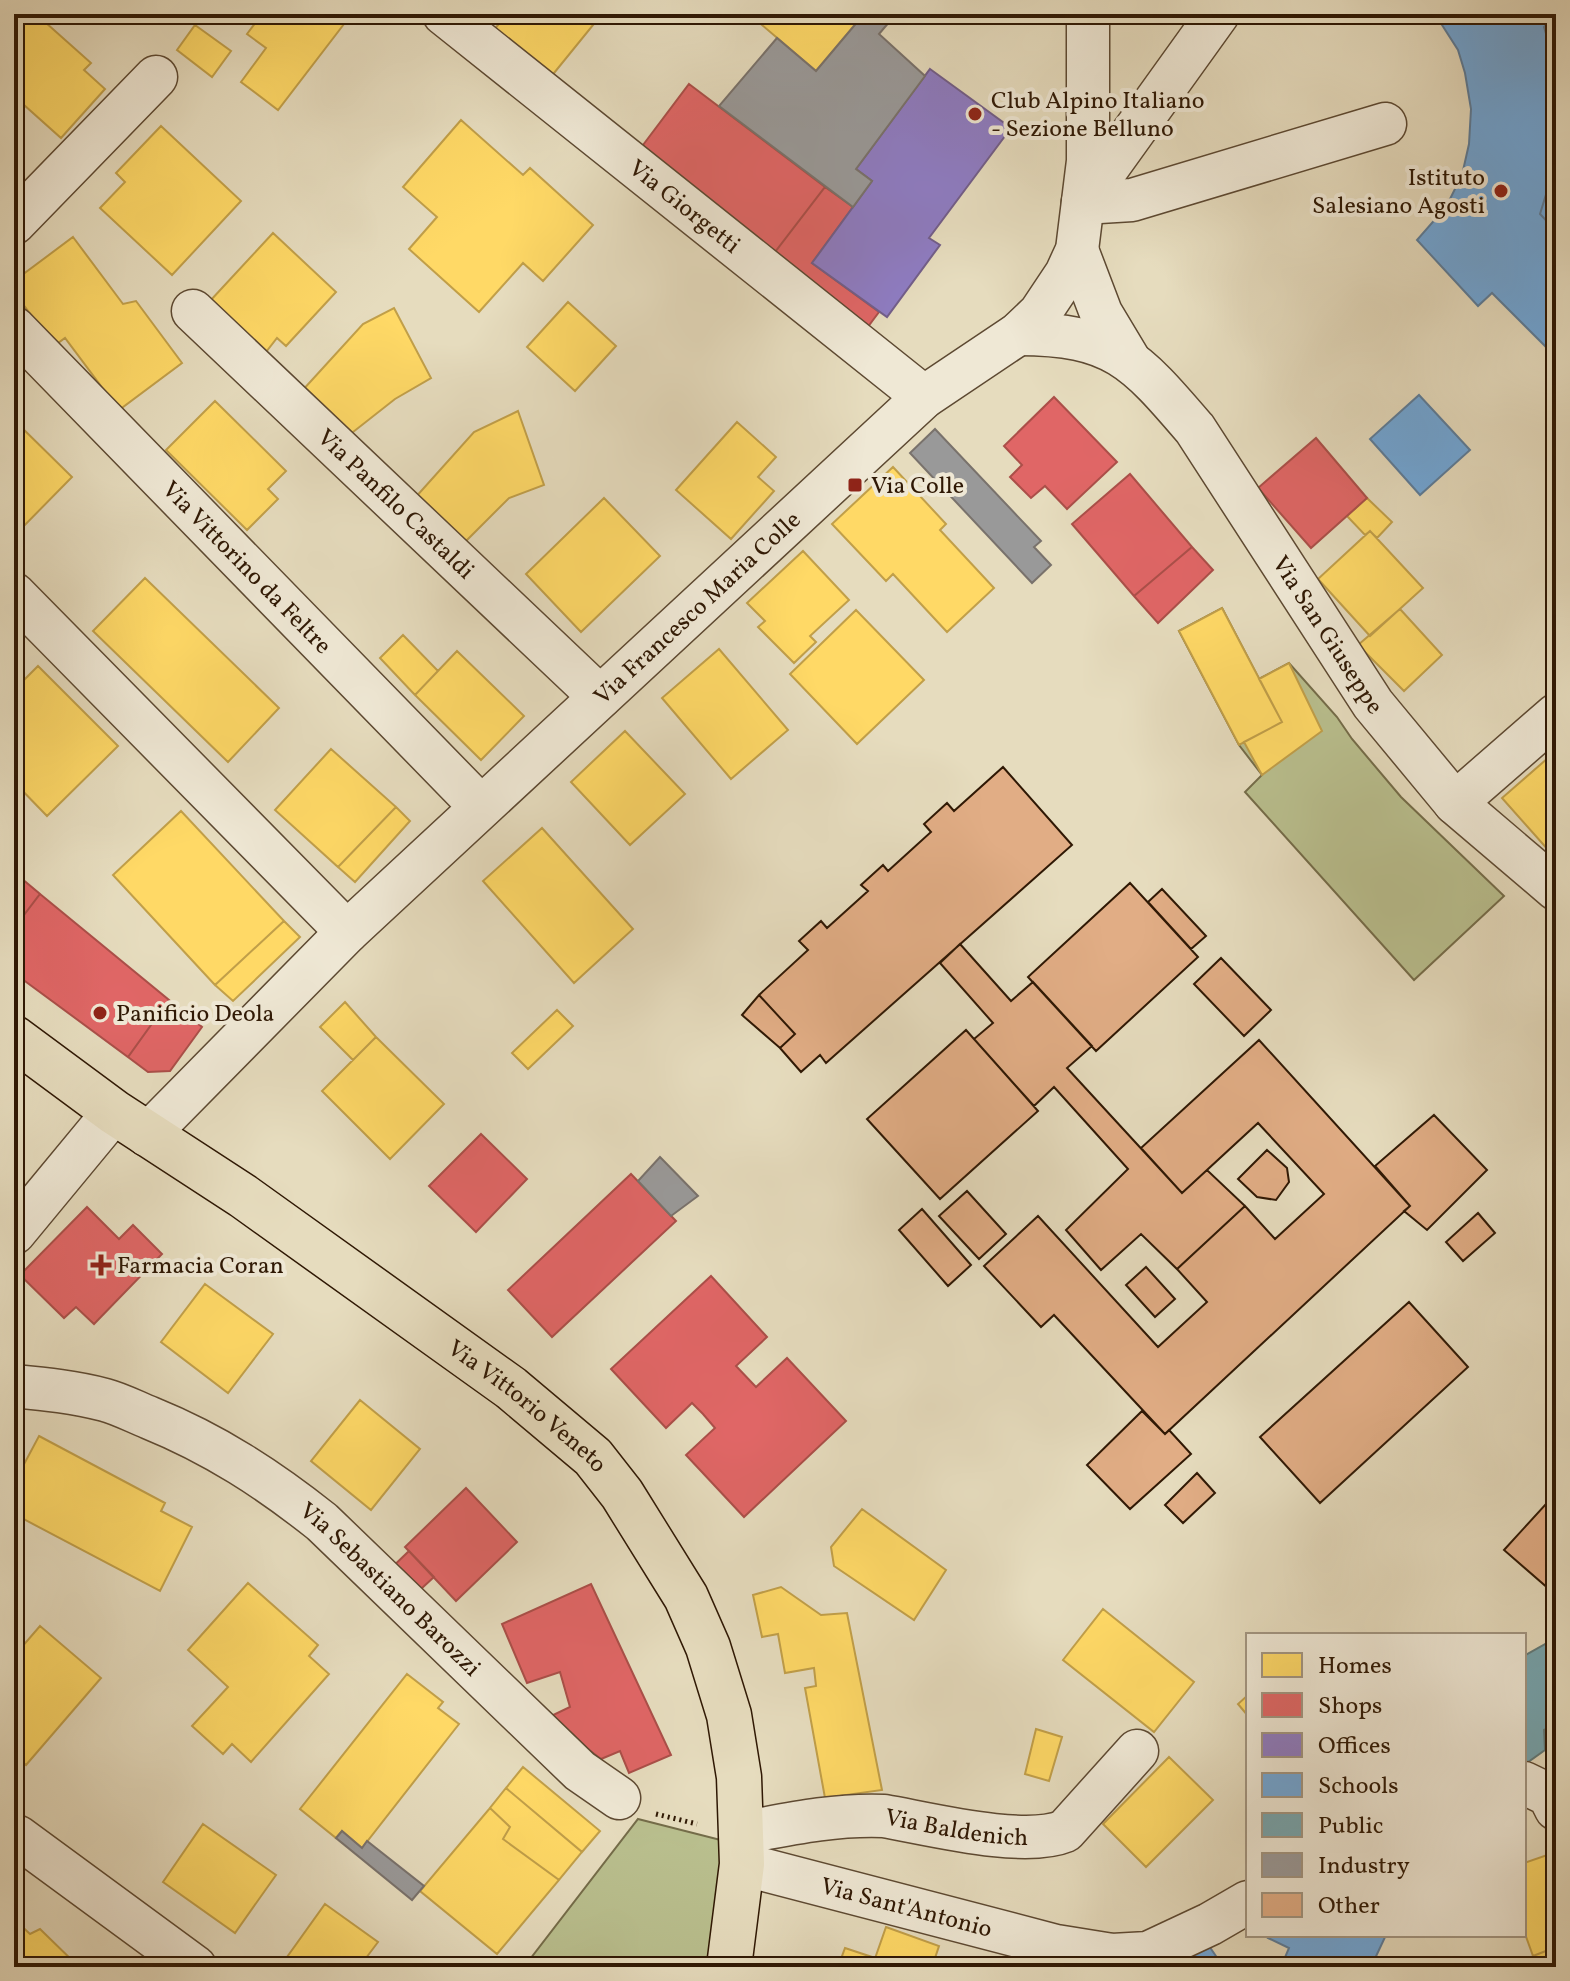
<svg xmlns="http://www.w3.org/2000/svg" width="1570" height="1981" font-family="Vollkorn,serif">
<style>
.green{fill:#b9bf8e;stroke:#746c49;stroke-width:2}
.homes{fill:#ffd966;stroke:#c19f49;stroke-width:2}
.shops{fill:#e06666;stroke:#ab4f49;stroke-width:2}
.offices{fill:#8e7cc3;stroke:#725e8a;stroke-width:2}
.schools{fill:#6fa8dc;stroke:#5c7d9b;stroke-width:2}
.public{fill:#76a5af;stroke:#617b7c;stroke-width:2}
.industry{fill:#999;stroke:#79726c;stroke-width:2}
.building{fill:#e1ad85;stroke:#2f1804;stroke-width:2}
.lines{fill:none;stroke-linecap:round;stroke-linejoin:round}
.minor-casing{stroke:#5d4932;stroke-width:45}
.major-casing{stroke:#2f1804;stroke-width:47}
.path{stroke:#2f1804;stroke-width:5;stroke-dasharray:2 4;stroke-linecap:butt}
.minor{stroke:#efe8d5;stroke-width:42}
.major{stroke:#e6dcbe;stroke-width:44}
.poi-dot{fill:#8f2418;stroke:#efe8d5;stroke-width:3}
.labels{text-anchor:middle;stroke-width:8;stroke-linejoin:round;paint-order:stroke}
.poi-label{font-size:24px;fill:#2f1804;stroke:#efe8d5;text-anchor:start}
.street-label{font-size:24px;fill:#2f1804;stroke:#efe8d5}
</style>
<rect width="100%" height="100%" fill="#e6dcbe"/>
<filter id="stains"><feTurbulence type="fractalNoise" baseFrequency=".0025" numOctaves="4"/><feColorMatrix values="0 0 0 0 .2 0 0 0 0 .09 0 0 0 0 .02 0 0 0 .5 -.17"/></filter>
<radialGradient id="worn" r=".72"><stop offset=".6" stop-color="#630" stop-opacity="0"/><stop offset="1" stop-color="#630" stop-opacity=".3"/></radialGradient>
<path class="green" d="M1222,608l37,71 30,-16 48,54 15,22 49,58 103,99 -90,84 -169,-188 17,-17 -23,-30 -60,-114z
M638,1819l126,32 -17,116h-223z"/>
<path class="homes" d="M14,14h22l55,49 -7,7 21,19 -44,49 -47,-42z
M262,14h68l14,10 -66,86 -37,-28 25,-34 -19,-14z
M507,14h95l-52,64 -57,-47z
M749,14h115l-48,57z
M195,25l36,26 -19,26 -35,-27z
M461,120l62,55 7,-7 63,57 -50,56 -20,-18 -44,49 -70,-63 28,-32 -34,-30z
M161,126l80,75 -69,74 -72,-67 25,-26 -9,-9z
M273,233l63,59 -50,54 -9,-8 -11,14 -56,-51z
M73,237l50,67 13,-3 46,62 -63,47 -54,-72 -11,8 -40,-54v-11z
M568,302l48,44 -41,45 -48,-44z
M394,308l37,70 -36,21 -47,37 -47,-44 62,-68z
M215,401l71,70 -18,18 10,10 -31,31 -81,-80z
M518,411l26,74 -35,13 -47,47 -48,-46 60,-67z
M14,420l58,57 -58,59z
M737,422l39,35 -18,20 16,14 -43,48 -55,-49z
M893,467l53,57 -6,6 54,58 -47,44 -54,-58 -7,7 -54,-57z
M604,498l56,58 -79,76 -55,-58z
M1367,498l25,24 -15,16 -7,-7 -5,4 -18,-19z
M1370,531l53,57 -53,48 -52,-57z
M803,551l46,49 -39,36 6,6 -22,21 -36,-36 7,-6 -18,-18z
M145,578l134,130 -51,54 -135,-131z
M1222,608l60,114 -43,23 -60,-114z
M1400,609l42,46 -38,36 -46,-46z
M856,610l68,70 -67,64 -67,-70z
M403,635l35,36 -23,24 -35,-37z
M719,649l69,81 -57,49 -69,-81z
M457,651l67,65 -43,44 -66,-65z
M1289,663l33,68 -60,44 -18,-33 38,-20 -23,-43z
M38,666l80,80 -71,70 -33,-34v-92z
M625,731l60,63 -55,51 -59,-63z
M331,749l65,58 -58,60 -63,-57z
M1556,751v96l-6,5 -48,-54z
M396,807l14,14 -55,61 -17,-15z
M181,811l103,110 -69,64 -102,-110z
M542,828l91,101 -59,54 -91,-102z
M284,921l16,16 -67,64 -18,-16z
M345,1002l31,35 -23,23 -33,-33z
M557,1010l16,16 -45,43 -16,-16z
M376,1037l68,67 -54,55 -68,-68z
M205,1284l68,50 -45,59 -67,-51z
M360,1400l60,49 -49,61 -60,-49z
M39,1436l126,67 -4,8 31,16 -32,64 -146,-77v-31z
M862,1509l84,61 -32,50 -80,-54 -3,-19z
M248,1583l70,62 -9,11 20,18 -78,88 -19,-18 -9,10 -31,-28 36,-39 -40,-37z
M781,1587l40,28 26,-2 35,177 -57,8 -20,-110 11,-2 -2,-18 -29,5 -7,-39 -16,3 -9,-42z
M1103,1609l91,73 -40,50 -91,-72z
M40,1626l61,52 -75,87 -12,-10v-99z
M407,1674l36,28 -5,6 21,16 -97,124 -20,-17 -6,7 -36,-29z
M1248,1695v21l-10,-12z
M1036,1729l26,8 -13,44 -24,-7z
M1169,1757l44,43 -67,67 -43,-43z
M523,1767l77,64 -18,21 -76,-64z
M506,1788l76,64 -23,28 -56,-41 7,-12 -20,-19z
M490,1808l20,19 -7,12 56,41 -62,74 -77,-63z
M203,1824l73,51 -41,58 -72,-51z
M1553,1853l3,9v85l-23,9 -9,-25v-68z
M325,1904l53,38 -15,20 6,5h-83l-4,-3z
M14,1919l16,15 10,-5 39,38h-65z
M886,1927l53,19 -7,21h-60z
M1556,1947v20h-18l-5,-11z
M845,1948l30,10 -3,9h-34z"/>
<path class="shops" d="M689,84l136,103 -53,69 -135,-103z
M825,187l28,20 -41,56 67,49 -15,20 -92,-76z
M1054,397l63,65 -50,47 -22,-23 -14,12 -21,-21 12,-12 -18,-19z
M1316,438l51,60 -56,50 -53,-60z
M1130,474l62,73 -58,49 -62,-72z
M1192,547l21,23 -55,53 -24,-27z
M14,812l8,9 -8,11z
M15,873l25,21 -26,34v-54z
M40,894l129,106 -41,57 -114,-84v-45z
M169,1000l33,27 -32,44 -22,1 -20,-15z
M481,1134l46,45 -51,53 -47,-46z
M631,1174l45,47 -124,116 -44,-47z
M87,1207l32,32 14,-14 29,29 -68,70 -18,-17 -12,11 -44,-43z
M711,1276l56,61 -31,29 20,21 31,-29 59,63 -102,96 -58,-62 29,-27 -12,-14 -11,-11 -26,25 -55,-59z
M466,1488l51,54 -61,59 -51,-54z
M409,1551l25,26 -25,23 -24,-26z
M591,1584l80,171 -42,18 -9,-22 -19,8 -54,-41 23,-11 -10,-35 -33,11 -25,-59z"/>
<path class="offices" d="M930,69l81,59 -82,110 11,7 -53,72 -75,-54 60,-82 -16,-12z"/>
<path class="schools" d="M1435,14h121l-12,13 12,40v95l-16,52 16,17v126l-64,-64 -14,13 -61,-66 29,-33 16,-32 7,-31 2,-35 -6,-36 -7,-23z
M1556,15v52l-12,-40z
M1556,162v69l-16,-17z
M1419,395l51,55 -50,45 -50,-56z
M1270,1935h116l-15,32h-90l8,-19 -21,-10z
M1205,1940l17,25 -5,2h-73z"/>
<path class="public" d="M1556,1638v87l-12,5 1,20 -21,15v-109z"/>
<path class="industry" d="M864,14h32l-17,20 46,42 -69,93 16,12 -19,26 -134,-101 58,-68 39,33z
M935,429l106,112 -7,6 17,18 -19,18 -122,-130z
M660,1157l38,39 -27,20 -33,-35z
M342,1831l20,17 5,-7 57,45 -12,14 -76,-62z"/>
<path class="building" d="M1003,767l69,78 -246,218 -6,-8 -19,17 -21,-24 15,-14 -36,-39 49,-45 -9,-9 22,-20 6,7 41,-37 -7,-6 22,-20 5,6 43,-39 -7,-8 23,-21 7,8z
M1130,883l68,74 -102,94 -68,-74z
M1162,889l44,47 -15,13 -43,-47z
M960,944l51,57 22,-19 59,64 -25,22 115,125 25,-23 38,36 -68,63 -36,-35 -40,36 -35,-40 62,-61 -74,-82 -20,19 -60,-67 19,-16 -53,-60z
M1221,958l50,52 -27,26 -50,-52z
M759,995l36,39 -15,14 -38,-33z
M966,1030l72,81 -98,88 -73,-80z
M1259,1040l151,166 -245,228 -111,-119 -13,12 -57,-61 54,-50 120,131 49,-45 -30,-33 68,-63 30,33 49,-45 -66,-71 -76,70 -41,-45z
M1434,1115l53,55 -60,60 -23,-19 6,-5 -35,-40z
M1267,1150l20,18 2,14 -13,18 -19,-3 -19,-18z
M967,1191l39,43 -27,25 -40,-43z
M922,1209l49,56 -23,21 -49,-56z
M1478,1213l17,20 -32,28 -17,-19z
M1146,1267l29,32 -20,18 -29,-32z
M1409,1302l59,65 -148,136 -60,-66z
M1142,1411l23,23 4,-4 22,24 -61,55 -43,-44z
M1197,1473l18,20 -32,30 -18,-18z
M1556,1493v88l-7,8 -45,-39z"/>
<g class="lines">
<defs>
<g id="minor">
<path id="s1" d="M444,14l480,383"/>
<path d="M1083,202l135,-188"/>
<path d="M1083,203l49,-3 253,-76"/>
<path d="M14,223l142,-146"/>
<path d="M1077,250l24,63 27,45"/>
<path id="s2" d="M193,311l407,386"/>
<path id="s3" d="M14,328l467,479"/>
<path id="s4" d="M1018,334c96,0 117,25 177,95l178,275 82,99 101,86"/>
<path d="M14,594l333,338"/>
<path d="M1455,803l101,-88"/>
<path id="s5" d="M147,1135l200,-203 577,-535 94,-63 22,-21 26,-39 11,-24 11,-89v-147"/>
<path d="M14,1233l100,-121"/>
<path id="s6" d="M14,1386c31,3 61,6 91,14 15,4 30,12 45,18 64,26 118,61 172,104l258,249 39,27"/>
<path d="M1524,1783l25,12 7,14"/>
<path id="s7" d="M741,1833c48,-9 94,-19 143,-17 46,8 140,32 181,15l72,-80"/>
<path d="M14,1841l4,-4 177,130"/>
<path id="s8" d="M742,1864l314,82 56,9 36,-2 62,-29 38,-22"/>
</g>
<g id="major">
<path id="s9" d="M14,1038l100,74 129,84 268,192 82,69 29,37 64,103 22,50 21,68 10,62 3,87 -13,103"/>
</g>
</defs>
<use href="#minor" class="minor-casing"/>
<use href="#major" class="major-casing"/>
<path class="path" d="M656,1814l41,10"/>
<use href="#minor" class="minor"/>
<use href="#major" class="major"/>
</g>
<g class="poi-dot">
<circle cx="975" cy="114" r="8"/>
<circle cx="1501" cy="191" r="8"/>
<rect x="847" y="477" width="16" height="16" rx="4"/>
<circle cx="100" cy="1013" r="8"/>
<path d="M97 1253h8v8h8v8h-8v8h-8v-8h-8v-8h8z"/>
</g>
<g class="labels">
<g class="poi-label">
<text x="991" y="108">Club Alpino Italiano<tspan x="991" dy="28">- Sezione Belluno</tspan></text>
<text x="1485" y="185" text-anchor="end">Istituto<tspan x="1485" dy="28">Salesiano Agosti</tspan></text>
<text x="871" y="493">Via Colle</text>
<text x="116" y="1021">Panificio Deola</text>
<text x="117" y="1273">Farmacia Coran</text>
</g>
<g class="street-label">
<text dy="8" stroke="none"><textPath href="#s1" startOffset="308">Via Giorgetti</textPath></text>
<text dy="8" stroke="none"><textPath href="#s2" startOffset="280">Via Panfilo Castaldi</textPath></text>
<text dy="8" stroke="none"><textPath href="#s3" startOffset="334">Via Vittorino da Feltre</textPath></text>
<text dy="8" stroke="none"><textPath href="#s5" startOffset="762">Via Francesco Maria Colle</textPath></text>
<text dy="8" stroke="none"><textPath href="#s4" startOffset="456">Via San Giuseppe</textPath></text>
<text dy="8" stroke="none"><textPath href="#s9" startOffset="632">Via Vittorio Veneto</textPath></text>
<text dy="8" stroke="none"><textPath href="#s6" startOffset="438">Via Sebastiano Barozzi</textPath></text>
<text dy="8" stroke="none"><textPath href="#s7" startOffset="218">Via Baldenich</textPath></text>
<text dy="8" stroke="none"><textPath href="#s8" startOffset="170">Via Sant'Antonio</textPath></text>
</g>
</g>
<rect width="1570" height="1981" fill="none" stroke="#e6dcbe" stroke-width="48"/>
<rect x="16" y="16" width="1538" height="1949" fill="none" stroke="#2f1804" stroke-width="4"/>
<rect x="24" y="24" width="1522" height="1933" fill="none" stroke="#2f1804" stroke-width="2"/>
<rect x="1246" y="1633" width="280" height="304" fill="#efe8d5" stroke="#a29581" stroke-width="2"/>
<rect x="1262" y="1653" width="40" height="24" fill="#ffd966" stroke="#a29581" stroke-width="2"/>
<text x="1318" y="1673" font-size="24" fill="#2f1804">Homes</text>
<rect x="1262" y="1693" width="40" height="24" fill="#e06666" stroke="#a29581" stroke-width="2"/>
<text x="1318" y="1713" font-size="24" fill="#2f1804">Shops</text>
<rect x="1262" y="1733" width="40" height="24" fill="#8e7cc3" stroke="#a29581" stroke-width="2"/>
<text x="1318" y="1753" font-size="24" fill="#2f1804">Offices</text>
<rect x="1262" y="1773" width="40" height="24" fill="#6fa8dc" stroke="#a29581" stroke-width="2"/>
<text x="1318" y="1793" font-size="24" fill="#2f1804">Schools</text>
<rect x="1262" y="1813" width="40" height="24" fill="#76a5af" stroke="#a29581" stroke-width="2"/>
<text x="1318" y="1833" font-size="24" fill="#2f1804">Public</text>
<rect x="1262" y="1853" width="40" height="24" fill="#999999" stroke="#a29581" stroke-width="2"/>
<text x="1318" y="1873" font-size="24" fill="#2f1804">Industry</text>
<rect x="1262" y="1893" width="40" height="24" fill="#e1ad85" stroke="#a29581" stroke-width="2"/>
<text x="1318" y="1913" font-size="24" fill="#2f1804">Other</text>
<rect width="100%" height="100%" filter="url(#stains)"/>
<rect width="100%" height="100%" fill="url(#worn)"/>
</svg>
